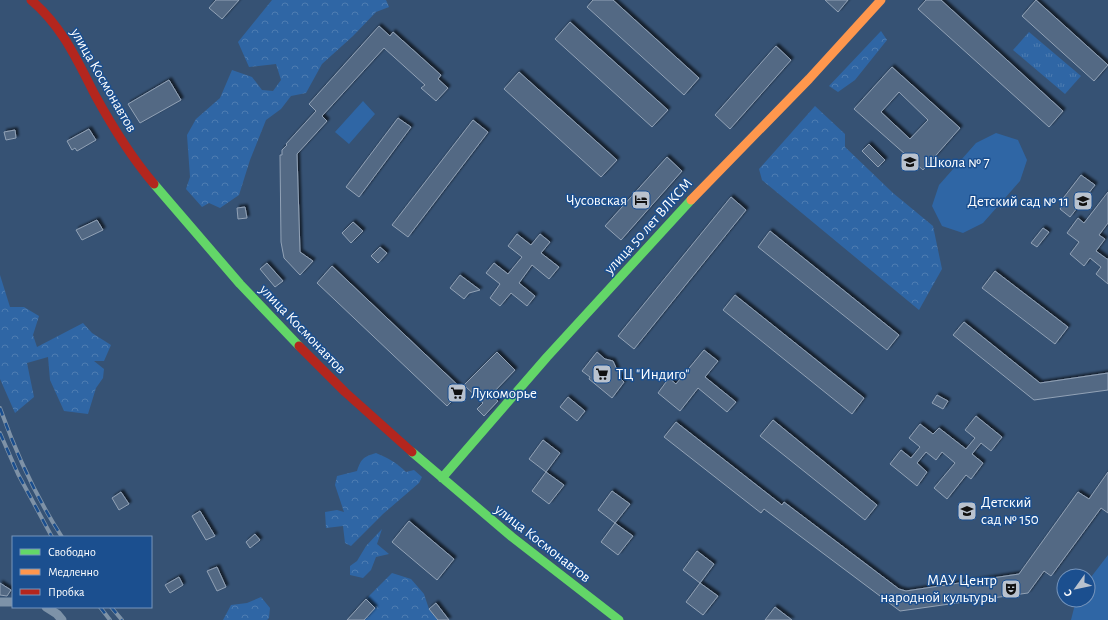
<svg xmlns="http://www.w3.org/2000/svg" width="1108" height="620" font-family="'Alegreya Sans',sans-serif">
<style>
.grass{fill:#2f66a5}
.forest{fill:url(#forest-crowns)}
.park{fill:url(#park-tufts)}
.building{fill:#526984;stroke:#92a2b6;fill-rule:evenodd;filter:url(#shadow)}
.lines{fill:none;stroke-linecap:round;stroke-linejoin:round}
.street{stroke:#7d92a8;stroke-width:9}
.fast{stroke:#63d668;stroke-width:9}
.slow{stroke:#ff974d;stroke-width:9}
.jam{stroke:#b3261e;stroke-width:9}
.rail-casing{stroke:#7e92a7;stroke-width:4}
.rail{stroke:#1b4f8f;stroke-width:2.5;stroke-dasharray:8;stroke-linecap:butt}
.labels{text-anchor:middle;stroke-width:3;stroke-linejoin:round;paint-order:stroke}
.street-label{font-size:15px;fill:#fff;stroke:#1b4f8f}
.poi-label{font-size:15px;fill:#fff;stroke:#1b4f8f;text-anchor:start}
</style>
<defs>
<pattern id="forest-crowns" width="20" height="18" patternUnits="userSpaceOnUse"><rect width="20" height="18" fill="#2f66a5"/><path d="M2 6a3 3 0 1 1 6 0M12 15a3 3 0 1 1 6 0" fill="none" stroke="#4e7db2"/></pattern>
<pattern id="park-tufts" width="24" height="20" patternUnits="userSpaceOnUse"><rect width="24" height="20" fill="#2f66a5"/><path d="M3 7l-1-3M5 7V3M7 7l1-3M15 17l-1-3M17 17v-4M19 17l1-3" fill="none" stroke="#4e7db2"/></pattern>
<filter id="shadow"><feDropShadow dx="2.5" dy="-2.5" stdDeviation="1" flood-color="#0009"/></filter>
</defs>
<rect width="100%" height="100%" fill="#365274"/>
<path class="grass" d="M363,101l12,13 -26,30 -14,-12z
M996,133l22,7 9,20 -7,21 -37,42 -20,10 -21,-7 -10,-20 7,-21 37,-42z
M1108,555v65h-37l5,-20h12v-19z"/>
<path class="forest" d="M272,0h114l3,7 -13,5 -23,24 -31,28 -16,29 -15,3 -10,13 -15,11 -16,40 -11,35 -19,13 -11,-5 -7,4 -16,-18 4,-12 -3,-42 9,-16 24,-21 12,-28 20,7 10,13 11,1 8,-11 -5,-16 -27,3 -11,-25z
M881,31l6,9 -32,40 -17,12 -9,-6z
M815,106l30,28v13l48,46 40,33 9,43 -23,41 -157,-130 -3,-11z
M0,275l10,32h14l15,9 -6,19 4,12 46,-24 9,10 19,12 -7,16h-10l10,8 -1,9 -7,10 -8,26 -24,-3 -14,-31 -2,-23 -21,6 7,34 -19,16 -15,-34z
M376,453c12,5 21,10 30,19l8,-2 8,7 -3,6 -36,31 -32,32 -6,-3 -2,-17 -17,2 -1,-16 12,-2 7,2 -9,-27 2,-9 20,-5c4,-12 6,-14 19,-18z
M382,529l-5,15 12,10 -13,3 -5,13 -8,8 -13,-3v-9l7,-5 9,-15z
M392,573l19,6 13,15 5,15 9,11h-74l11,-12 -9,-9z
M261,597l9,11 -1,10 -2,2h-44l8,-15 16,-2z"/>
<path class="park" d="M1029,32l52,44 -16,18 -52,-44z"/>
<path class="building" d="M216,0h23l-17,19 -13,-11z
M593,0h20l86,78 -15,17 -97,-88z
M825,0h23l-10,12z
M926,0h15l122,111 -14,16 -131,-118z
M1036,0l72,65 -14,16 -72,-65z
M570,22l98,88 -16,17 -97,-88z
M379,26l11,10 3,-4 48,43 -3,4 10,9 -12,13 -15,-13 4,-3 -41,-37 -62,68 5,5 -30,33 3,98 13,9 -13,14 -16,-17 -3,-16 -1,-87h2v-5l5,-5 -1,-1 30,-33 -7,-7z
M776,46l15,14 -61,69 -15,-14z
M892,67l68,61 -37,42 -69,-61zM899,92l29,28 -18,19 -29,-27z
M519,72l98,88 -16,17 -97,-88z
M169,80l12,20 -41,23 -12,-19z
M398,118l13,9 -52,70 -13,-10z
M473,120l15,12 -80,105 -16,-12z
M89,129l7,11 -19,11 -2,-3 -3,2 -5,-9z
M15,130l1,8 -10,2 -2,-8z
M869,144l16,16 -7,7 -16,-16z
M667,157l15,14 -61,69 -16,-14z
M1081,175l14,10 -25,32 -10,-8 4,-6 -3,-2z
M1108,192v31l-9,12 6,4 -9,12 11,8h1v25l-12,-10 5,-7 -11,-9 -6,8 -14,-12 9,-12 -12,-9 11,-15 6,5z
M731,197l15,13 -112,139 -16,-13z
M245,207l2,11 -9,1 -1,-11z
M97,220l6,10 -21,10 -6,-10z
M353,222l10,9 -12,12 -9,-10z
M1043,228l6,4 -12,15 -6,-4z
M770,231l129,104 -12,15 -129,-103z
M517,234l14,11 9,-11 10,8 -9,11 18,14 -10,12 -17,-14 -13,18 16,13 -8,10 -16,-13 -11,13 -10,-8 10,-14 -14,-11 8,-10 14,11 14,-17 -14,-11z
M380,247l7,6 -9,10 -7,-7z
M267,263l16,18 -8,6 -15,-18z
M332,266l131,124 -16,16 -130,-123z
M995,271l73,56 -13,17 -73,-56z
M460,275l20,15 -11,3 -5,6 -14,-11z
M735,295l129,103 -12,16 -129,-104z
M964,322l76,61 68,-10v17l-74,10 -81,-65z
M704,350l14,11 -13,16 31,25 -9,10 -29,-24 -18,23 -22,-18 11,-15 7,6z
M497,352l18,18 -24,25 7,6 -14,15 -7,-7 6,-6 -19,-18z
M597,352l8,7 8,2 8,18 3,3 -12,16 -23,-19 1,-2 -8,-6z
M937,395l11,6 -5,8 -11,-6z
M568,397l17,14 -8,10 -17,-14z
M976,416l26,21 -11,14 -10,-8 -9,11 11,9 -12,16 -5,-4 -19,24 -13,-11 21,-25 -13,-11 -6,8 -10,-8 -9,11 10,9 -10,14 -27,-22 11,-14 10,8 9,-11 -11,-9 11,-14 13,10 6,-6 27,21 9,-11 -10,-8z
M773,420l104,85 -12,15 -105,-84z
M676,422l106,83 2,-3 115,87 7,2 113,-17 59,-82 11,7 19,-27v41l-7,-5 -50,68 -7,-5 -16,22 -128,18 -136,-102 -3,4 -97,-76z
M543,440l17,13 -14,19 -17,-13z
M546,472l18,13 -15,19 -17,-13z
M612,491l18,13 -15,19 -17,-13z
M121,492l8,12 -10,6 -7,-12z
M200,511l15,25 -9,4 -14,-24z
M409,521l45,38 -17,21 -45,-38z
M615,523l18,13 -15,19 -17,-13z
M255,534l5,6 -10,8 -4,-6z
M697,551l17,13 -14,19 -17,-13z
M217,567l9,20 -9,4 -10,-20z
M179,577l4,8 -13,8 -5,-8z
M0,583l11,7 -4,6 -7,-1z
M700,583l18,13 -15,19 -17,-13z
M366,599l9,9 -11,12h-17z
M436,603l13,17h-11l-9,-11z
M775,607l17,13h-27z"/>
<g class="lines">
<path class="street" d="M0,602h13
M46,607l11,7 5,6"/>
<path class="fast" d="M154,184l86,100 59,62
M412,452l100,85 107,83
M442,478l105,-121 144,-157"/>
<path class="slow" d="M691,200l118,-121 72,-79"/>
<path class="jam" d="M31,0c31,26 46,60 64,95 17,31 36,62 59,89
M299,346l46,46 67,60"/>
<defs>
<path id="rail" d="M0,408c16,45 36,89 62,129
M0,433l18,41 34,63
M100,607l10,13
M111,607l11,13"/>
</defs>
<use href="#rail" class="rail-casing"/>
<use href="#rail" class="rail"/>
</g>
<defs>
<symbol id="school-square" viewBox="-11 -11 22 22"><rect x="-9" y="-9" width="18" height="18" rx="4" fill="#b9c2ce" stroke="#1b4f8f"/><path d="M0-5L7-2L0 1L-7-2ZM-4 1L0 2.5L4 1V4Q0 6-4 4Z" fill="#111"/></symbol>
<symbol id="hotel-square" viewBox="-11 -11 22 22"><rect x="-9" y="-9" width="18" height="18" rx="4" fill="#b9c2ce" stroke="#1b4f8f"/><path d="M-6-4.5h1.5V1H6V5H4.5V3h-9V5H-6ZM-4 0a1.8 1.8 0 1 1 3.6 0ZM.5 0V-2.5h3Q6-2.5 6 0Z" fill="#111"/></symbol>
<symbol id="supermarket-square" viewBox="-11 -11 22 22"><rect x="-9" y="-9" width="18" height="18" rx="4" fill="#b9c2ce" stroke="#1b4f8f"/><path d="M-6-5.5h2.5l.6 2H6L4.5 2H-2.5L-4.4-4H-6ZM-1.5 3.2a1.3 1.3 0 1 0 .1 0ZM3 3.2a1.3 1.3 0 1 0 .1 0Z" fill="#111"/></symbol>
<symbol id="theatre-square" viewBox="-11 -11 22 22"><rect x="-9" y="-9" width="18" height="18" rx="4" fill="#b9c2ce" stroke="#1b4f8f"/><path d="M-5-5.5Q0-4 5-5.5V0Q5 5 0 6Q-5 5-5 0ZM-3.3-2.5H-1v1.5H-3.3ZM1-2.5H3.3v1.5H1ZM-2.8 1Q0 5.5 2.8 1Z" fill="#111"/></symbol>
</defs>
<g fill-rule="evenodd">
<use href="#school-square" x="899" y="151" width="22" height="22"/>
<use href="#hotel-square" x="630" y="189" width="22" height="22"/>
<use href="#school-square" x="1072" y="190" width="22" height="22"/>
<use href="#supermarket-square" x="591" y="363" width="22" height="22"/>
<use href="#supermarket-square" x="446" y="382" width="22" height="22"/>
<use href="#school-square" x="956" y="500" width="22" height="22"/>
<use href="#theatre-square" x="1000" y="578" width="22" height="22"/>
</g>
<g class="labels">
<g class="street-label">
<text transform="translate(104 80) rotate(60)" y="5">улица Космонавтов</text>
<text transform="translate(648 226) rotate(-48)" y="5">улица 50 лет ВЛКСМ</text>
<text transform="translate(303 329) rotate(46)" y="5">улица Космонавтов</text>
<text transform="translate(543 543) rotate(38)" y="5">улица Космонавтов</text>
</g>
<g class="poi-label">
<text x="924" y="167">Школа № 7</text>
<text x="627" y="205" text-anchor="end">Чусовская</text>
<text x="1069" y="206" text-anchor="end">Детский сад № 11</text>
<text x="616" y="379">ТЦ "Индиго"</text>
<text x="471" y="398">Лукоморье</text>
<text x="981" y="507">Детский<tspan x="981" dy="17">сад № 150</tspan></text>
<text x="997" y="585" text-anchor="end">МАУ Центр<tspan x="997" dy="17">народной культуры</tspan></text>
</g>
</g>
<rect x="12" y="536" width="140" height="72" fill="#1b4f8f" stroke="#7695bc"/>
<rect x="20" y="549" width="20" height="6" fill="#63d668" stroke="#7695bc"/>
<text x="48" y="556" font-size="12" fill="#ffffff">Свободно</text>
<rect x="20" y="569" width="20" height="6" fill="#ff974d" stroke="#7695bc"/>
<text x="48" y="576" font-size="12" fill="#ffffff">Медленно</text>
<rect x="20" y="589" width="20" height="6" fill="#b3261e" stroke="#7695bc"/>
<text x="48" y="596" font-size="12" fill="#ffffff">Пробка</text>
<g transform="translate(1076 588) rotate(237)"><circle r="19" fill="#1b4f8f" stroke="#7695bc"/>
<path d="M0-3L7 15L0 10L-7 15Z" fill="#b9c2ce"/>
<text y="-6" font-size="11" font-weight="bold" text-anchor="middle" fill="#ffffff">С</text>
</g>
</svg>
